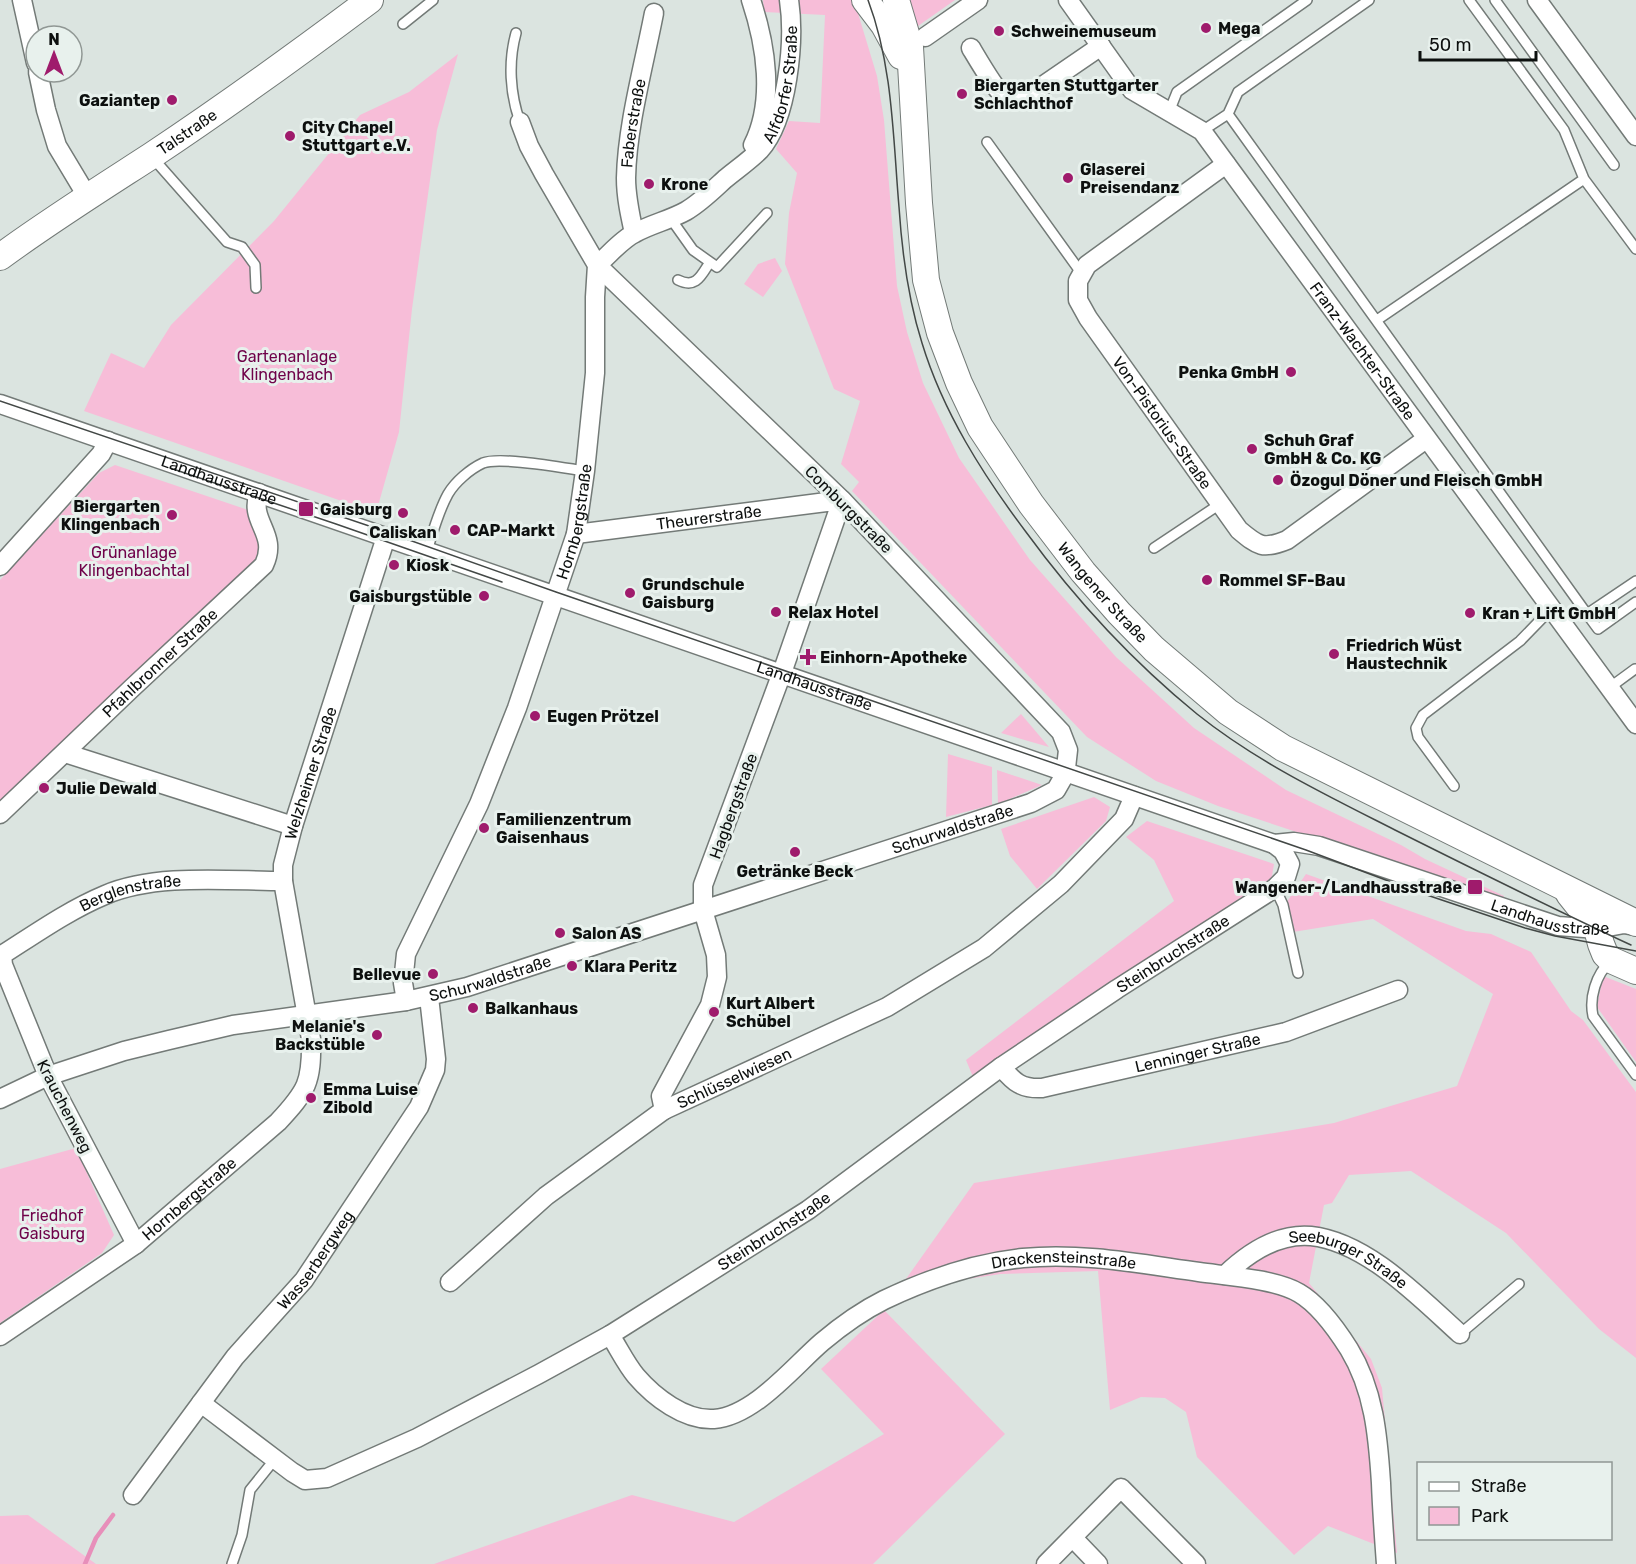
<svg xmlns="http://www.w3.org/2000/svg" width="1636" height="1564" font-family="Rubik,sans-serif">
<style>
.green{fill:#f7bdd8}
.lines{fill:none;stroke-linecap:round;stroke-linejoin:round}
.stream{stroke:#e78fba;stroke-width:4.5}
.lane-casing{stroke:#737a77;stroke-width:12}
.street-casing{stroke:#737a77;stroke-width:21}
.secondary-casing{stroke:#737a77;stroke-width:28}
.lane{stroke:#fff;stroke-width:9}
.street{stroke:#fff;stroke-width:18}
.secondary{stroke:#fff;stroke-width:26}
.tram{stroke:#434846;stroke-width:1.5}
.poi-dot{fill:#9f1b6c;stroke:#e8f1ed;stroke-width:2}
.labels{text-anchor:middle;stroke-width:6;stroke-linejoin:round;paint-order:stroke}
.poi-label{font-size:16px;font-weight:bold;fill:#0d100f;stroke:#e8f1ed;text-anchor:start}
.street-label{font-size:16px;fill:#0d100f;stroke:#e8f1ed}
.park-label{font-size:16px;fill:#6f0249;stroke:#e8f1ed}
</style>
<rect width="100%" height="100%" fill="#dbe4e0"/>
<path class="green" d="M763,0h91l23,76 7,44 13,166 10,46 16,51 36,75 71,102 86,97 78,71 92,62 115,55 24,14 79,37 -1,4 -285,-94 -62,-25 -69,-44 -235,-246 7,-9 -18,-18 19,-63 -26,-12 -49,-125 4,-51 8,-40 -21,-24 13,-28 31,2 5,-108 -61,-3z
M910,0h45l-37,26z
M458,54l-21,76 -25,179 -13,123 -23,81 -292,-102 27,-58 33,15 27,-43 103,-104 86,-106 49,-23z
M775,258l7,13 -19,26 -19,-13 14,-20z
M115,465l145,49 9,14 -13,35 -256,238v-221l99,-107z
M1021,714l28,33 -48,-14z
M948,754l44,13v38l-46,12z
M997,770l45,15 -44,19z
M1094,797l16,10 -4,14 -69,68 -27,-33 -9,-27z
M1147,821l127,43 -3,18 -298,195 -7,-17 208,-159 -20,-41 -28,-23z
M1306,874l160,57 25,3 40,18 40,59 12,9 53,72v266l-37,-29 -93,-96 -95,-62 -62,4 -17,28 -8,2 -15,78 62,76 11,29 15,165 -69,-27 -34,29 -97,-98 -11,-45 -21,-14 -24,-1 -31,13 -12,-139 -97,3 -47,7 -70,29 121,124 -132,130h-439l198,-69 102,27 150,-88 -63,-65 63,-59 90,-127 360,-60 123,-37 36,-92 -120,-75 -80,13 -7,-29z
M1603,976l33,13v73l-39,-55z
M76,1148l38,87 -12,18 -102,70v-154z
M28,1515l68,49h-96v-48z"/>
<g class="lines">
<path class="stream" d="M85,1564l11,-26 17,-23"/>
<defs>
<path id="lane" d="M1369,0l-131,92 -10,22 359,500 49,-33
M1469,0l95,130 20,49 52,70
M1495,0l119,165
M403,24l30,-24
M516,33c-8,29 -6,61 4,89
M1169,112l8,-20 130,-92
M1202,131l26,-17
M987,142l95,132
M152,157l75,85 15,5 13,18 1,23
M671,219l22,31 24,17 50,-54
M678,280c18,9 23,-4 32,-18
M1377,320l207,-141
M1154,548l66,-44
M427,551c6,-19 11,-39 21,-57 7,-12 22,-25 35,-31 17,-7 81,5 102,8
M1587,614l11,15 38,-27
M1609,688l26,-19
M1454,786l-36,-49 -2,-9 7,-13 97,-74 31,-32
M1275,888l8,17 15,68
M1610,962c-14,12 -21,36 -17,54l43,59
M1460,1334l59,-50
M232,1564l10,-29 8,-45 25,-31"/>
<g id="street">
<path d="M22,0l14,63"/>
<path d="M751,0c15,45 24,101 2,145"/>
<path id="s1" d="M1068,0l64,90 70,41 434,593"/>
<path d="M1537,0l99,136"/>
<path d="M925,37l53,-37"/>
<path d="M971,48c6,10 25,43 33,48 8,4 15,3 24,0l73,-50"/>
<path d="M38,72l8,38 11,36 30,50"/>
<path id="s2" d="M1226,164l-139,101 -9,16v19l10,18 151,212c19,16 24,20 48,10l139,-101"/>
<path id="s3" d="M634,233c-4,-18 -8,-36 -8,-55 1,-52 18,-113 28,-165"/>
<path id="s4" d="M597,265c11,-9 25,-26 38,-32 16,-9 35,-13 51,-22 14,-8 26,-20 39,-32 11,-9 25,-19 35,-29 28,-31 35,-110 29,-150"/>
<path id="s5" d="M0,404l1274,440 20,-2 25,4 239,80 39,3 27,-5 11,2"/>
<path id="s6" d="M576,534l266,-34 -59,170 -80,215v25l13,45 1,22 -7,28 -49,91 3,14"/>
<path d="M0,566l101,-112 7,-13"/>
<path d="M65,753l228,73"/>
<path id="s7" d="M0,814l132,-126 132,-123c15,-32 -16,-43 -5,-72"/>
<path id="s8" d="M406,1001l-3,-18 3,-29 73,-150 38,-96 59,-174 9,-63 10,-98v-76l2,-32 -53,-91 -15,-28 -9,-24"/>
<path id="s9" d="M1001,1067c13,15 20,22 41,21l244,-56 112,-42"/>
<path id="s10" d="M0,1099l48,-23 76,-25 45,-11 64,-15 173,-24 61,-14 564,-184 25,-13 8,-14 2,-8 2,-18 -7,-18 -219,-232 -245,-235"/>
<path id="s11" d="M136,1244l-88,-168 -45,-111 -1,-10c33,-21 67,-45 103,-60 51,-22 124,-14 178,-14"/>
<path id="s12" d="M1225,1275c22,-21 53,-42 86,-39 56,6 109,62 149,98"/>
<path id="s13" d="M450,1282l96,-86 118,-86 223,-103 97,-59 77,-64 63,-65 10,-23"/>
<path id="s14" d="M610,1335c9,14 16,29 26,41 18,21 49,45 78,43 40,-3 79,-52 108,-77 19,-16 40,-31 62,-42 44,-21 90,-37 139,-42 58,-6 118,6 176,14 28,4 76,7 100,21 19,11 38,37 50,56 25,41 29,87 32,134 1,27 3,54 5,81"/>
<path id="s15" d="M0,1336l136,-92 142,-122c29,-31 34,-40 33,-83l-28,-158v-16l10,-39 93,-289"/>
<path id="s16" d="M201,1403l91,69 13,8 22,-2 90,-40 122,-64 71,-39 198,-125 193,-143 116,-78 158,-101 11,-11 4,-13 -7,-13 -9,-7"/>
<path id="s17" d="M133,1495l102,-138 69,-77 115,-173 16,-37 1,-11 -7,-62"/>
<path d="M1073,1538l25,26"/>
<path d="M1046,1564l75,-76 75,76"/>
</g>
<g id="secondary">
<path d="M865,0l19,25 17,31"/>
<path id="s18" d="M896,0l14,47 9,156 7,77 14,53 19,50 21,44 51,77 52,68 36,41 35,36 74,63 55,36 353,175"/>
<path id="s19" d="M0,257c49,-36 100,-68 151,-101 75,-50 147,-102 219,-156"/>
<path d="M1569,894l28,35 4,15 4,10 6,6 25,11"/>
</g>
</defs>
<use href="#lane" class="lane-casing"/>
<use href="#street" class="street-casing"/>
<use href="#secondary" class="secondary-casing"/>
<use href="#lane" class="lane"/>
<use href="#street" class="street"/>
<use href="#secondary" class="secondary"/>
<path class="tram" d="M868,0c25,66 25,138 31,207 3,46 9,92 23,136 21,69 61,132 104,189 49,67 106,129 171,182 60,48 129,81 198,116 78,39 156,78 236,115
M0,401l378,128 178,63 750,258 109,41 110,37 30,8 81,15
M170,468l166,56 166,58"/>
</g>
<g class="poi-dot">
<circle cx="1206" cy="28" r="6"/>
<circle cx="999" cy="31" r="6"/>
<circle cx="962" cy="94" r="6"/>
<circle cx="172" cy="100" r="6"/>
<circle cx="290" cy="136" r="6"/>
<circle cx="1068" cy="178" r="6"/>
<circle cx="649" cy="184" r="6"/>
<circle cx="1291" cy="372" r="6"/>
<circle cx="1252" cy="449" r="6"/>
<circle cx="1278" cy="480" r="6"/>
<rect x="298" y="501" width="16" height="16" rx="3"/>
<circle cx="403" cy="513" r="6"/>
<circle cx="172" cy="515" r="6"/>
<circle cx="455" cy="530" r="6"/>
<circle cx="394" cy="565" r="6"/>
<circle cx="1207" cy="580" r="6"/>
<circle cx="630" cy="593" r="6"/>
<circle cx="484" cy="596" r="6"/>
<circle cx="776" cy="612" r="6"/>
<circle cx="1470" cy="613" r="6"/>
<circle cx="1334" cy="654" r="6"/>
<path d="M805 648h6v6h6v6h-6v6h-6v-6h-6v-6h6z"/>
<circle cx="535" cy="716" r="6"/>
<circle cx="44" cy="788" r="6"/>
<circle cx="484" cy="828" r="6"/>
<circle cx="795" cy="852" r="6"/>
<rect x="1467" y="879" width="16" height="16" rx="3"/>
<circle cx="560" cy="933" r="6"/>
<circle cx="572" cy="966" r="6"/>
<circle cx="433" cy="974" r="6"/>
<circle cx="473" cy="1008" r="6"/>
<circle cx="714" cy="1012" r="6"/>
<circle cx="377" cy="1035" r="6"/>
<circle cx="311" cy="1098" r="6"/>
</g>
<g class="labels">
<g class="poi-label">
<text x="1218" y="34">Mega</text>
<text x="1011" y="37">Schweinemuseum</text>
<text x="974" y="91">Biergarten Stuttgarter<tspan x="974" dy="18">Schlachthof</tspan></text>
<text x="160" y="106" text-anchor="end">Gaziantep</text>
<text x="302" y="133">City Chapel<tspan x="302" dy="18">Stuttgart e.V.</tspan></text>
<text x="1080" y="175">Glaserei<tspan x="1080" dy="18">Preisendanz</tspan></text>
<text x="661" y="190">Krone</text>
<text x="1279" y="378" text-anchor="end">Penka GmbH</text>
<text x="1264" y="446">Schuh Graf<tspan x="1264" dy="18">GmbH &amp; Co. KG</tspan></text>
<text x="1290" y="486">Özogul Döner und Fleisch GmbH</text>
<text x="160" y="512" text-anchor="end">Biergarten<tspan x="160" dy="18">Klingenbach</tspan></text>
<text x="320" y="515">Gaisburg</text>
<text x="467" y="536">CAP-Markt</text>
<text x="403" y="538" text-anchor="middle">Caliskan</text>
<text x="406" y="571">Kiosk</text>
<text x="1219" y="586">Rommel SF-Bau</text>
<text x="642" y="590">Grundschule<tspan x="642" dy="18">Gaisburg</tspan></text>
<text x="472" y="602" text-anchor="end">Gaisburgstüble</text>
<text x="788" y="618">Relax Hotel</text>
<text x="1482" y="619">Kran + Lift GmbH</text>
<text x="1346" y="651">Friedrich Wüst<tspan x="1346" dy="18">Haustechnik</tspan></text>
<text x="820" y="663">Einhorn-Apotheke</text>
<text x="547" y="722">Eugen Prötzel</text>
<text x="56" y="794">Julie Dewald</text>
<text x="496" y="825">Familienzentrum<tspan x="496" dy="18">Gaisenhaus</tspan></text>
<text x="795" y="877" text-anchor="middle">Getränke Beck</text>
<text x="1462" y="893" text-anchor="end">Wangener-/Landhausstraße</text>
<text x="572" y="939">Salon AS</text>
<text x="584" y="972">Klara Peritz</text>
<text x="421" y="980" text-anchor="end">Bellevue</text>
<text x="726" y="1009">Kurt Albert<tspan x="726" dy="18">Schübel</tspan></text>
<text x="485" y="1014">Balkanhaus</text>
<text x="365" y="1032" text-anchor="end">Melanie's<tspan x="365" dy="18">Backstüble</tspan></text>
<text x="323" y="1095">Emma Luise<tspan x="323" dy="18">Zibold</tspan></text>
</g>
<g class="street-label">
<text dy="6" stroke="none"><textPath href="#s4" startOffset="272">Alfdorfer Straße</textPath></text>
<text dy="6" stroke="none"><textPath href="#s3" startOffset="111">Faberstraße</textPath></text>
<text dy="6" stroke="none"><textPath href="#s19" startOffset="225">Talstraße</textPath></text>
<text dy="6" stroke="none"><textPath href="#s1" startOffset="464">Franz-Wachter-Straße</textPath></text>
<text dy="6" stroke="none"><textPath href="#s2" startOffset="358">Von-Pistorius-Straße</textPath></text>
<text dy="6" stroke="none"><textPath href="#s5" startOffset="232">Landhausstraße</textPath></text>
<text transform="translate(849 509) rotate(45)" y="6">Comburgstraße</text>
<text dy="6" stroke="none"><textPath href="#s6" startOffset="134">Theurerstraße</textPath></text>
<text dy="6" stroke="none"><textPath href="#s8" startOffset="513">Hornbergstraße</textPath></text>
<text dy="6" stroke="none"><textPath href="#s18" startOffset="646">Wangener Straße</textPath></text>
<text dy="6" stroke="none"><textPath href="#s7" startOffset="220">Pfahlbronner Straße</textPath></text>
<text dy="6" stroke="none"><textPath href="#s5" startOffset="862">Landhausstraße</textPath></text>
<text dy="6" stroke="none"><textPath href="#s15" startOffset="717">Welzheimer Straße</textPath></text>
<text transform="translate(733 806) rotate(-70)" y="6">Hagbergstraße</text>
<text dy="6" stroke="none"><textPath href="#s10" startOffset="993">Schurwaldstraße</textPath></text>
<text dy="6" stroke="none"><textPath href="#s11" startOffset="464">Berglenstraße</textPath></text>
<text dy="6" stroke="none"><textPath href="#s5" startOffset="1636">Landhausstraße</textPath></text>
<text dy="6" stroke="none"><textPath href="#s16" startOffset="1149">Steinbruchstraße</textPath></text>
<text dy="6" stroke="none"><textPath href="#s10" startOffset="507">Schurwaldstraße</textPath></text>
<text dy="6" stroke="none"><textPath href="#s9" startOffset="208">Lenninger Straße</textPath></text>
<text dy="6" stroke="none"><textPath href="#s13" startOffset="352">Schlüsselwiesen</textPath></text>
<text transform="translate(65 1106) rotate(63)" y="6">Krauchenweg</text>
<text dy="6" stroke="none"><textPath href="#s15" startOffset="234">Hornbergstraße</textPath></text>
<text dy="6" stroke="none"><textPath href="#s16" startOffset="663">Steinbruchstraße</textPath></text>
<text dy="6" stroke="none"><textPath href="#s17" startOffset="298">Wasserbergweg</textPath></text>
<text dy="6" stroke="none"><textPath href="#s14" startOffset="537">Drackensteinstraße</textPath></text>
<text dy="6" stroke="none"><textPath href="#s12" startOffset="140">Seeburger Straße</textPath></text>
</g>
<g class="park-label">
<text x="287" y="362">Gartenanlage<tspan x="287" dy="18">Klingenbach</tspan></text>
<text x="134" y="558">Grünanlage<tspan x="134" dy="18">Klingenbachtal</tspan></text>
<text x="52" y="1221">Friedhof<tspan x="52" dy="18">Gaisburg</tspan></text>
</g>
</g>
<rect x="1417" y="1462" width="195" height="78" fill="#e8f1ed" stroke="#909794" stroke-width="1.5"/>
<rect x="1429" y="1482" width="30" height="9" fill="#ffffff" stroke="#909794" stroke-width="1.5"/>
<text x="1471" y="1492" font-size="18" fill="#0d100f">Straße</text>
<rect x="1429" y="1507" width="30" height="18" fill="#f7bdd8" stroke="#909794" stroke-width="1.5"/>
<text x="1471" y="1522" font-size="18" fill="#0d100f">Park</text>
<g transform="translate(54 54)"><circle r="28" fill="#e8f1ed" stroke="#909794" stroke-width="1.5"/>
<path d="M0-4.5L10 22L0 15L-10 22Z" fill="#9f1b6c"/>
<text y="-9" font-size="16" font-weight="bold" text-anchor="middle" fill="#0d100f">N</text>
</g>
<path d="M1420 51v9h116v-9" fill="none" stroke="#0d100f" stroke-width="3"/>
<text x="1429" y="51" font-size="18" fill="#0d100f" stroke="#e8f1ed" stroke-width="4.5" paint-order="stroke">50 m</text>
</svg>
